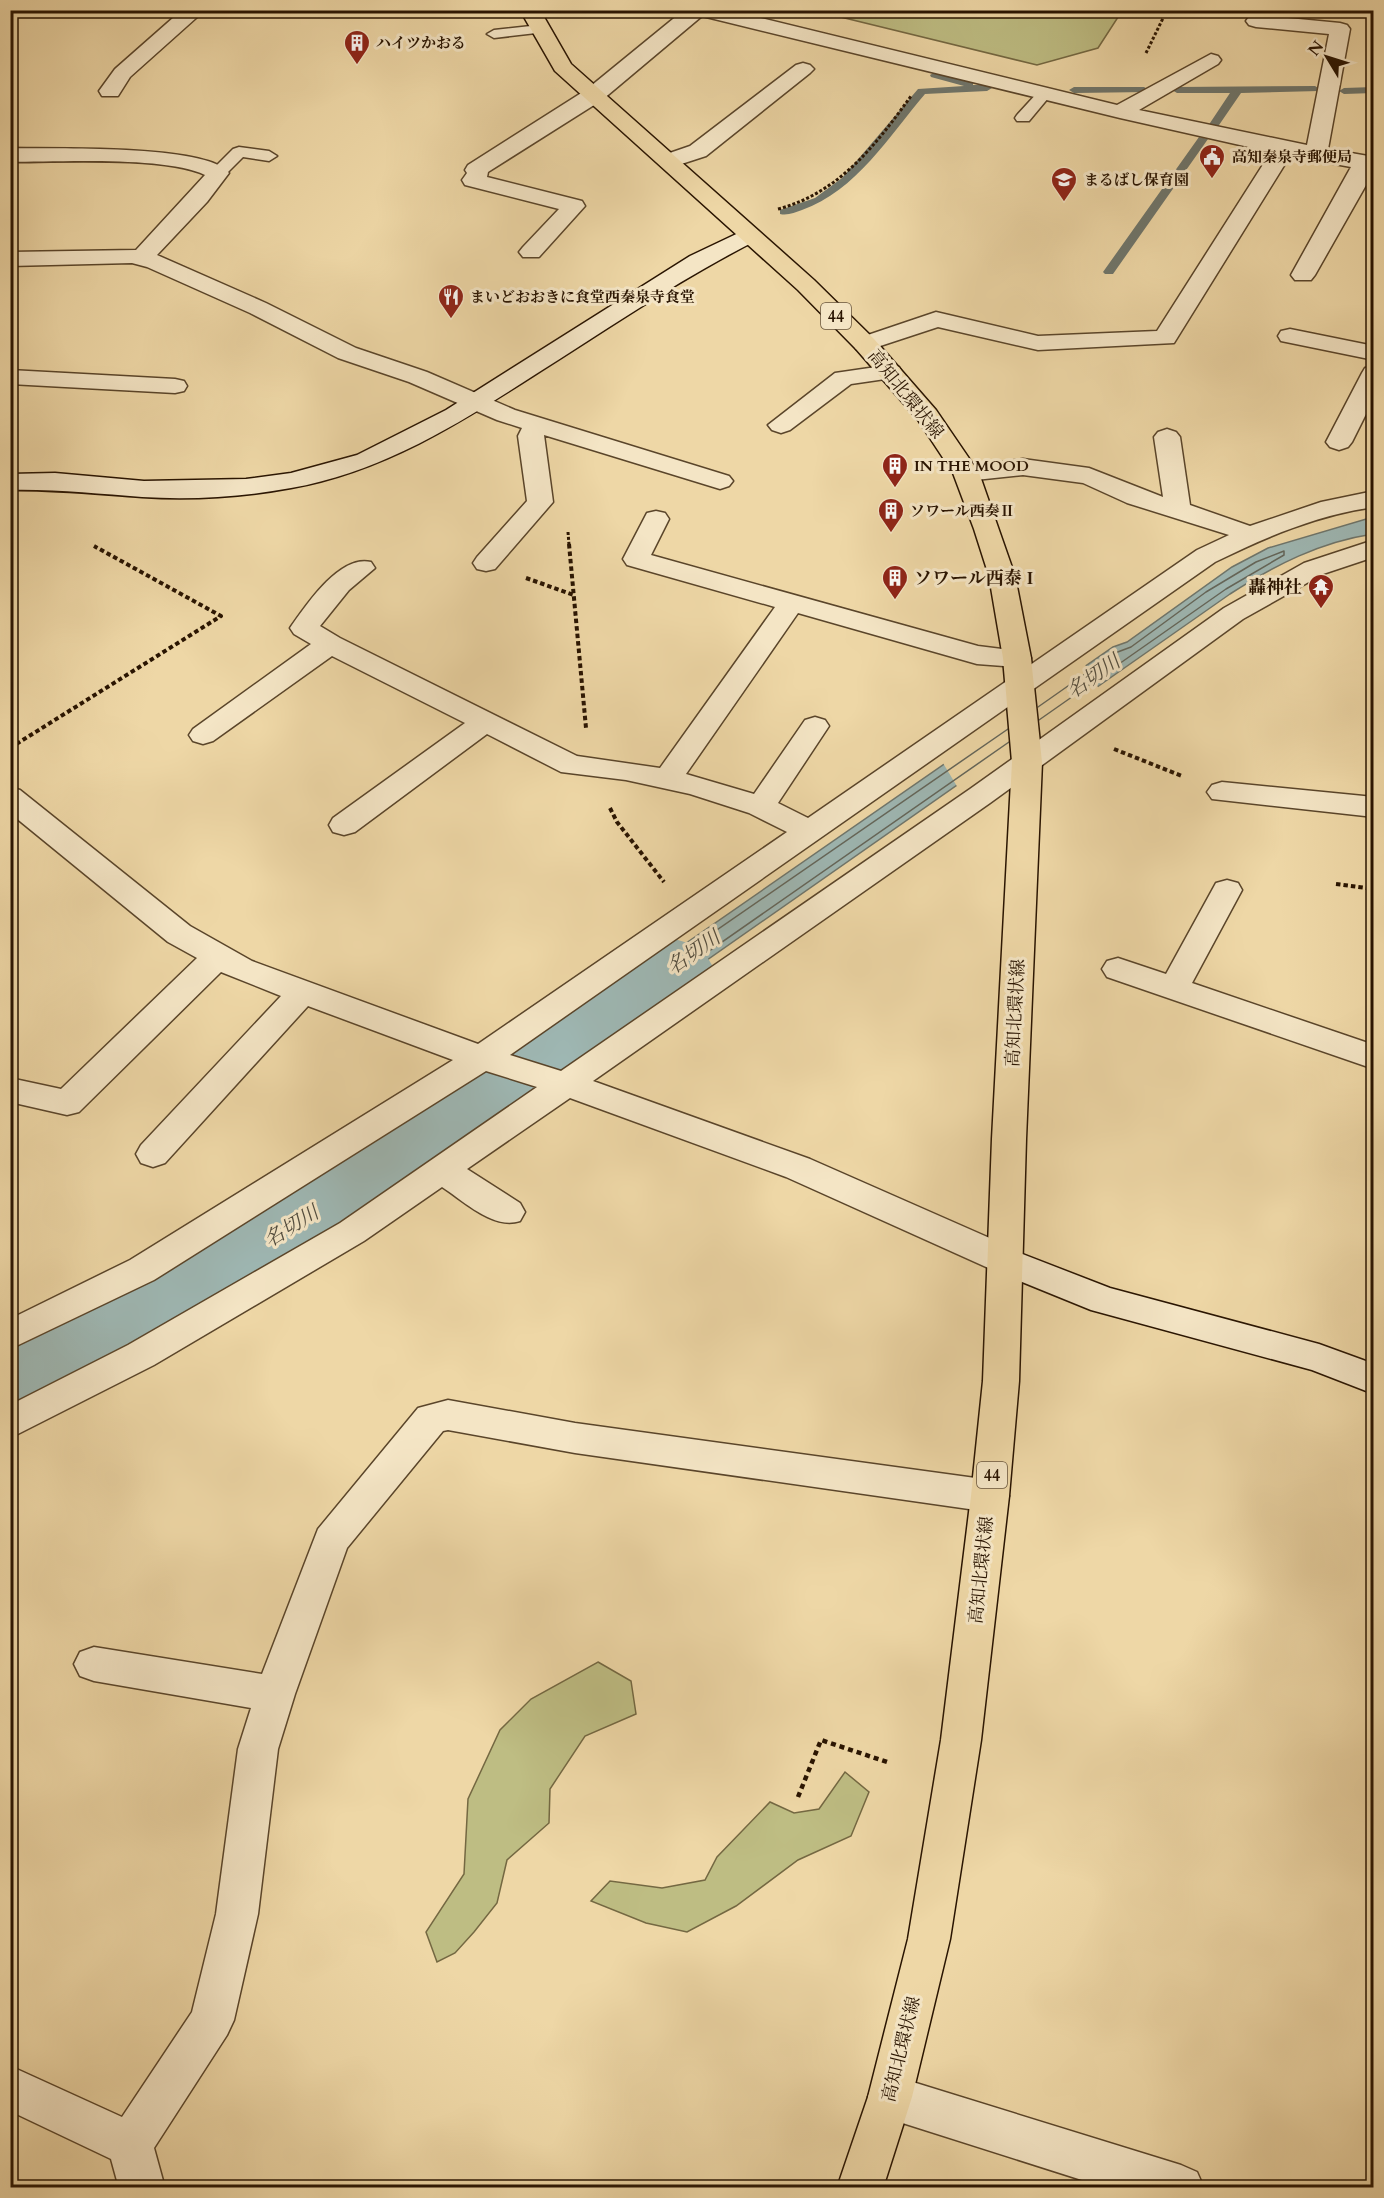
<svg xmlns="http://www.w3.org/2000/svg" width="1384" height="2198" font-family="Cardo,'Noto Serif JP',serif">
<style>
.green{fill:#bebd83;stroke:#746842;stroke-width:1.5}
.water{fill:#9eb7b3;stroke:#6f766c;stroke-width:1.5}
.pier{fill:#eed7a6}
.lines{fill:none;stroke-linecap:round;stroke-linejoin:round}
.shore{stroke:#64665a;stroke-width:1.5}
.stream{fill:#6f766c;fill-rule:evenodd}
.river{fill:#9eb7b3;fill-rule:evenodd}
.lane-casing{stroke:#5a452a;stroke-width:3}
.street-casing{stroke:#5a452a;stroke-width:3}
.secondary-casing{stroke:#291401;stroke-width:3}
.primary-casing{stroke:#291401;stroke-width:3}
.path-far2{stroke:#291401;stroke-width:3;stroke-dasharray:3 2;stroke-linecap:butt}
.path-far1{stroke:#291401;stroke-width:4;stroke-dasharray:4.5 3;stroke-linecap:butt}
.path{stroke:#291401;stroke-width:4.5;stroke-dasharray:5 4;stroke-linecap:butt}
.lane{fill:#f4e5c5;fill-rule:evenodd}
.street{fill:#f4e5c5;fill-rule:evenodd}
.secondary{fill:#f4e5c5;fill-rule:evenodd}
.primary{fill:#eed7a6;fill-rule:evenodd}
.labels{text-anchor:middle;stroke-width:6;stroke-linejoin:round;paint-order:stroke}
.far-poi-label{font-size:15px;font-weight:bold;fill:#291401;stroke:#f4e5c5;text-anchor:start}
.shield{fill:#f4e5c5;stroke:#66533c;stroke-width:1.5}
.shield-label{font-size:16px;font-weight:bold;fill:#291401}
.street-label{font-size:18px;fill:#291401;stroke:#f4e5c5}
.poi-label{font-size:18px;font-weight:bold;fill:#291401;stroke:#f4e5c5;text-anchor:start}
.water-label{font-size:20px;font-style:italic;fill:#524d3f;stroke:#f4e5c5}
</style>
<rect width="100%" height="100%" fill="#eed7a6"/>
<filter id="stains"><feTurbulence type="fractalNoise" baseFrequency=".00333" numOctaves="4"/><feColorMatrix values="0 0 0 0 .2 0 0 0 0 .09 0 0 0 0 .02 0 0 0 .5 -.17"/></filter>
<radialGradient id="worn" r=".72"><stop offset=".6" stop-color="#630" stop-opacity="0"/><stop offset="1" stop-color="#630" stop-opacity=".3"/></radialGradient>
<path class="green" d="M816,11h306l-24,37 -61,17z
M598,1662l33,19 5,33 -51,22 -35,53 -1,34 -42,37 -10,43 -23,29 -19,21 -18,9 -11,-30 38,-58 4,-75 32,-69 31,-31z
M845,1772l24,20 -18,44 -53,24 -62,46 -49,26 -41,-9 -55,-22 19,-20 52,7 43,-8 12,-23 53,-55 24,11 25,-4z"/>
<path class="water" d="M1373,517v17c-53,8 -98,31 -143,60l-660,462 -28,-13 571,-396 14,-5 105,-75 36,-19z"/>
<path class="pier" d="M1084,663l15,26 -141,99 -15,-25z"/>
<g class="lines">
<path class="shore" d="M1038,707l77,-54 16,-6 75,-55 50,-30 28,-11v4l-58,34 -187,131
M1008,729l-449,310 -1,4 12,5 439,-306"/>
<path class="stream" d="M935,72l38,10v3h14l5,3 -5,3 -62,3c-36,42 -69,97 -123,116 -7,2 -14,6 -22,4v-4l35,-12 27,-20 76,-89 46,-3 -33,-9 -1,-2z
M1315,86l5,3 -1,2 -78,2 -24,35 -4,1 -5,-3 22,-33h-53l-5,-3 5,-3z
M1144,87l5,3 -1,2 -74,1 -5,-3 5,-3z
M1374,87v6l-30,1 -5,-3 5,-3z
M1199,137l9,2 -95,135h-8l-2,-2z"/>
<path class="river" d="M668,937l33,10 14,23 -14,23c-138,98 -275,199 -418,289 -86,55 -175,111 -273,144v-93l96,-46 175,-105 354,-235z"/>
<defs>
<path id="lane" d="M540,25l5,1 2,3 -2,3 -51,6 -7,-4 7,-4z
M1044,89l8,5 -3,3 -20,24h-12l-2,-3 2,-3 22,-24z
M239,147l30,4 8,5 -8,5 -26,-4 -19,19h-12l-2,-3 2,-3 21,-21z"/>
<path id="street" d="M182,10h23l-75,67 -12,19h-16l-3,-5 16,-22z
M684,10h44l389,95 94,-51 7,2 3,4 -3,4 -79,46 168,35 22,-111 -73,-7 -7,-2 -3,-4 3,-4 7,-2 84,8 7,2 3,4 -22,120 46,8v14l-59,104 -4,5h-16l-4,-5 60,-108 -61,-11 -116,187 -136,7 -100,-23 -73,24 -9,-2 -3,-5 3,-5 80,-27 102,24 119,-5 114,-179 -151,-34 -418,-102 -100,84 -114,72 -1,5 95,24 3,5 -46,51h-16l-4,-5 4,-5 36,-38 -94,-24 -3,-5 5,-7 -2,-3 3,-5 118,-75z
M803,63l7,2 4,4 -4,4 -104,83 -37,12 -8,-2 -3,-5 3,-5 29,-10 106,-81z
M10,148c38,1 199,-4 219,25l-22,29 -50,53 109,48 90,45 71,24 88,38 214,66 4,5 -4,5 -9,3 -176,-54 9,67 -58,67 -9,2 -9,-2 -4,-6 4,-6 50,-56 -9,-65 4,-8 -25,-8 -88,-38 -71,-24 -88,-45 -103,-46 -15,-4 -122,3v-14l126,-2 69,-75c-40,-19 -148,-13 -195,-13z
M1290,329l84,17v14l-93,-19 -3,-5 3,-5z
M890,365l9,2 3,5 -3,5 -48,7 -61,46 -9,3 -9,-3 -4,-5 67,-52z
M1374,366v32l-22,44 -4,5 -9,3 -9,-3 -4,-5 36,-69 3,-5z
M10,370l165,9 9,2 3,5 -3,5 -9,2 -165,-9z
M1167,429l9,3 4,5 10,68 60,21 71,-24 53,-11v16c-57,8 -108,30 -159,55l-705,493 51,16 409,-282 254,-181 80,-45 70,-23v17l-51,17 -80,45 -253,184 -397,278 217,78 209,92 5,10 -5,10 -12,3 -12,-3 -209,-94 -216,-79 -103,71 53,34 5,9 -5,9c-27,9 -56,-20 -78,-34l-78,54 -210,124 -144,73v-33l118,-60 212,-122 197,-136 -51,-16 -332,209 -144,69v-30l120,-59 323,-200 -145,-54 -143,157 -12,4 -12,-4 -5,-9 5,-9 140,-149 -60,-24 -142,140 -12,3 -57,-13v-24l51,11 136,-131 -29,-16 -158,-129v-26l10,3 170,136 62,35 226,83 309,-212 -38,-19 -59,-19 -64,-14 -65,-8 -74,-38 -132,98 -11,3 -11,-3 -4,-7 4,-7 132,-95 -133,-67 -119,85 -10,3 -10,-3 -4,-6 4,-6 118,-85 -17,-10 -4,-6c16,-23 50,-74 81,-66l4,6 -26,22 -29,36 20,12 237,118 83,12 115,-161 -148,-42 -4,-6 24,-46 9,-2 9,2 4,6 -18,36 327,91 49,6 4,6 -4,6 -10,3 -40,-3 -179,-51 -112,161 68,20 51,-74 10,-3 10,3 4,6 -51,77 30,15 389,-268 32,-15 -102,-32 -44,-20 -60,-8 -57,6 -9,-3 -4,-5 4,-5 66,-9 66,9 74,29 -9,-60 4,-5z
M1222,782l152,15v20l-162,-18 -5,-7 5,-7z
M1227,880l11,3 4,7 -50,93 182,62v24l-267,-92 -5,-8 5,-8 11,-3 48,16 50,-91z
M448,1400l127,23 415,57 13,5 6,11 -6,11 -13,5 -415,-59 -127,-23 -5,1 -96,117 -52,146 -17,55 -20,165 -24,106 -7,15 -73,113 11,40h-46l-8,-29 -101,-48v-45l112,51 70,-105 24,-98 22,-165 13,-41 -157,-27 -14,-5 -6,-12 6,-12 14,-5 168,27 56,-145 100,-121z
M890,2075l291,90 16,7 7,16h-97l-217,-69 -16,-6 -6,-16 6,-16z"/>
<path id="secondary" d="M749,228l8,2 3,5 -3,5c-77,39 -148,88 -221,134 -76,49 -154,98 -245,114 -48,9 -100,12 -149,9 -44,-3 -87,-8 -132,-7v-16l45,-1 89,8 102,-2 45,-6 66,-18 89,-45 244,-154z
M1007,1248l103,40 209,56 55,20v30l-62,-24 -221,-60 -96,-39 -5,-10 5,-10z"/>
<path id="primary" d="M520,10h20l31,54 243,216 60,59 62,71 43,63 36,103 16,82 11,104 -16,377 -7,242 -10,115 -28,244 -31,199 -38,158 -29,91h-46l31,-91 40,-158 33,-199 30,-244 12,-115 9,-242 20,-377 -9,-104 -14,-82 -15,-47 -21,-56 -35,-53 -62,-71 -58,-59 -243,-219z"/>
</defs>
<use href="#lane" class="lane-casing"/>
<use href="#street" class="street-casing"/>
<use href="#secondary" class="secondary-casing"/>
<use href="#primary" class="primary-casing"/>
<path class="path-far2" d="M1146,53l21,-43
M778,209c61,-16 98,-64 133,-113
M568,532l1,13"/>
<path class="path-far1" d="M569,544l17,184
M526,578l48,17
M10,748l211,-132 -127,-70
M1114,749l68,27
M610,808l7,14 47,60
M1336,884l38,5"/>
<path class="path" d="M798,1797l23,-57 66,22"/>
<use href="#lane" class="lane"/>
<use href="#street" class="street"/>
<use href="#secondary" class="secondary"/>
<use href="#primary" class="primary"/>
</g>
<defs>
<symbol id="building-pin" viewBox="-11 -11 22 30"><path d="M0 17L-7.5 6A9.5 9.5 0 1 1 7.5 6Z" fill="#8f2418" stroke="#f4e5c5"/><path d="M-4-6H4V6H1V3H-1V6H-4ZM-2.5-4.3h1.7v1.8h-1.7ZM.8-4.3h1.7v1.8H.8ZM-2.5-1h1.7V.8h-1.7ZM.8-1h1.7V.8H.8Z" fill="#fff"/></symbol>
<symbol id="civic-pin" viewBox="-11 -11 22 30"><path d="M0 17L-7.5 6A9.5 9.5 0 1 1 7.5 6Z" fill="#8f2418" stroke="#f4e5c5"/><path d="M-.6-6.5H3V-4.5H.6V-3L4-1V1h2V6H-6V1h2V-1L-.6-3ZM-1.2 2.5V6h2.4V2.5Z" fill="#fff"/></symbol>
<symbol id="school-pin" viewBox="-11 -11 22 30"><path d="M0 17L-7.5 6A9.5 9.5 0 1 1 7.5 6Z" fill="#8f2418" stroke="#f4e5c5"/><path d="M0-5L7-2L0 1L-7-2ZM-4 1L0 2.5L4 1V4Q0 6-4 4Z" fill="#fff"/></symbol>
<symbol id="restaurant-pin" viewBox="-11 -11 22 30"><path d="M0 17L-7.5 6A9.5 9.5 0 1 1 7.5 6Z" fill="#8f2418" stroke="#f4e5c5"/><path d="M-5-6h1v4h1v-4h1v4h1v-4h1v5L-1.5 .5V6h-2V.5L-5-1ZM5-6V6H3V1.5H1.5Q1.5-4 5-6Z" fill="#fff"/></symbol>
<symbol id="temple-pin" viewBox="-11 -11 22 30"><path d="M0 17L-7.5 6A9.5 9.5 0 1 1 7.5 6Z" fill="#8f2418" stroke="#f4e5c5"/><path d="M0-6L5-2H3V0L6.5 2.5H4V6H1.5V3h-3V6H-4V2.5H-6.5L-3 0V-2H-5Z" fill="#fff"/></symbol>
</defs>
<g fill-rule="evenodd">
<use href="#building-pin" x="342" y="28" width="30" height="40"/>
<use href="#civic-pin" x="1197" y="142" width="30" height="40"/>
<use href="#school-pin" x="1049" y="165" width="30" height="40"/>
<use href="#restaurant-pin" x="436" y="282" width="30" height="40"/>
<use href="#building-pin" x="880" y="451" width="30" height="40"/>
<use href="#building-pin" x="876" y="496" width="30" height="40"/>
<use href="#building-pin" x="880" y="563" width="30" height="40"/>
<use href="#temple-pin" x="1306" y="572" width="30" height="40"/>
</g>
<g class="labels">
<g class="far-poi-label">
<text x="376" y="48">ハイツかおる</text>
<text x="1232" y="162">高知秦泉寺郵便局</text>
<text x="1084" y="185">まるばし保育園</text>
<text x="470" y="302">まいどおおきに食堂西秦泉寺食堂</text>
<text x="914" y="471">IN THE MOOD</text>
<text x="910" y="516">ソワール西奏Ⅱ</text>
</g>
<g class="shield">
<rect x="821" y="303" width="30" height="26" rx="4.5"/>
<rect x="977" y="1462" width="30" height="26" rx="4.5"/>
</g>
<g class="shield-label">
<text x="836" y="322">44</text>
<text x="992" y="1481">44</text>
</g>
<g class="street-label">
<text transform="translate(906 394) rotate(51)" y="6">高知北環状線</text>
<text transform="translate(1015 1013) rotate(-87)" y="6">高知北環状線</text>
<text transform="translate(981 1570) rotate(-84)" y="6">高知北環状線</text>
<text transform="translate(901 2049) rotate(-76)" y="6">高知北環状線</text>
</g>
<g class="poi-label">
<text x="914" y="584">ソワール西泰 I</text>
<text x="1302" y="593" text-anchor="end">轟神社</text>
</g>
<g class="water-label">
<text transform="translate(1093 676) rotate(-35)" y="7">名切川</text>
<text transform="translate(693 952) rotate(-35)" y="7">名切川</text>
<text transform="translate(291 1226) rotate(-32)" y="7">名切川</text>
</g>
</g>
<rect width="1384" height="2198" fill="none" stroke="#eed7a6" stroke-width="36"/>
<rect x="12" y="12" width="1360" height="2174" fill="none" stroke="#291401" stroke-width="3"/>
<rect x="18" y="18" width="1348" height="2162" fill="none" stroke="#291401" stroke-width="1.5"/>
<g transform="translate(1327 57) rotate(308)" stroke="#f4e5c5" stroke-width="4.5" paint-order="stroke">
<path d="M0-4.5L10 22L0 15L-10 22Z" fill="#291401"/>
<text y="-9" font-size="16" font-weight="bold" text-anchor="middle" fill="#291401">N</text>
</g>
<rect width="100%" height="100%" filter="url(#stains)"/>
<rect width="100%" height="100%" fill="url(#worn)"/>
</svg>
